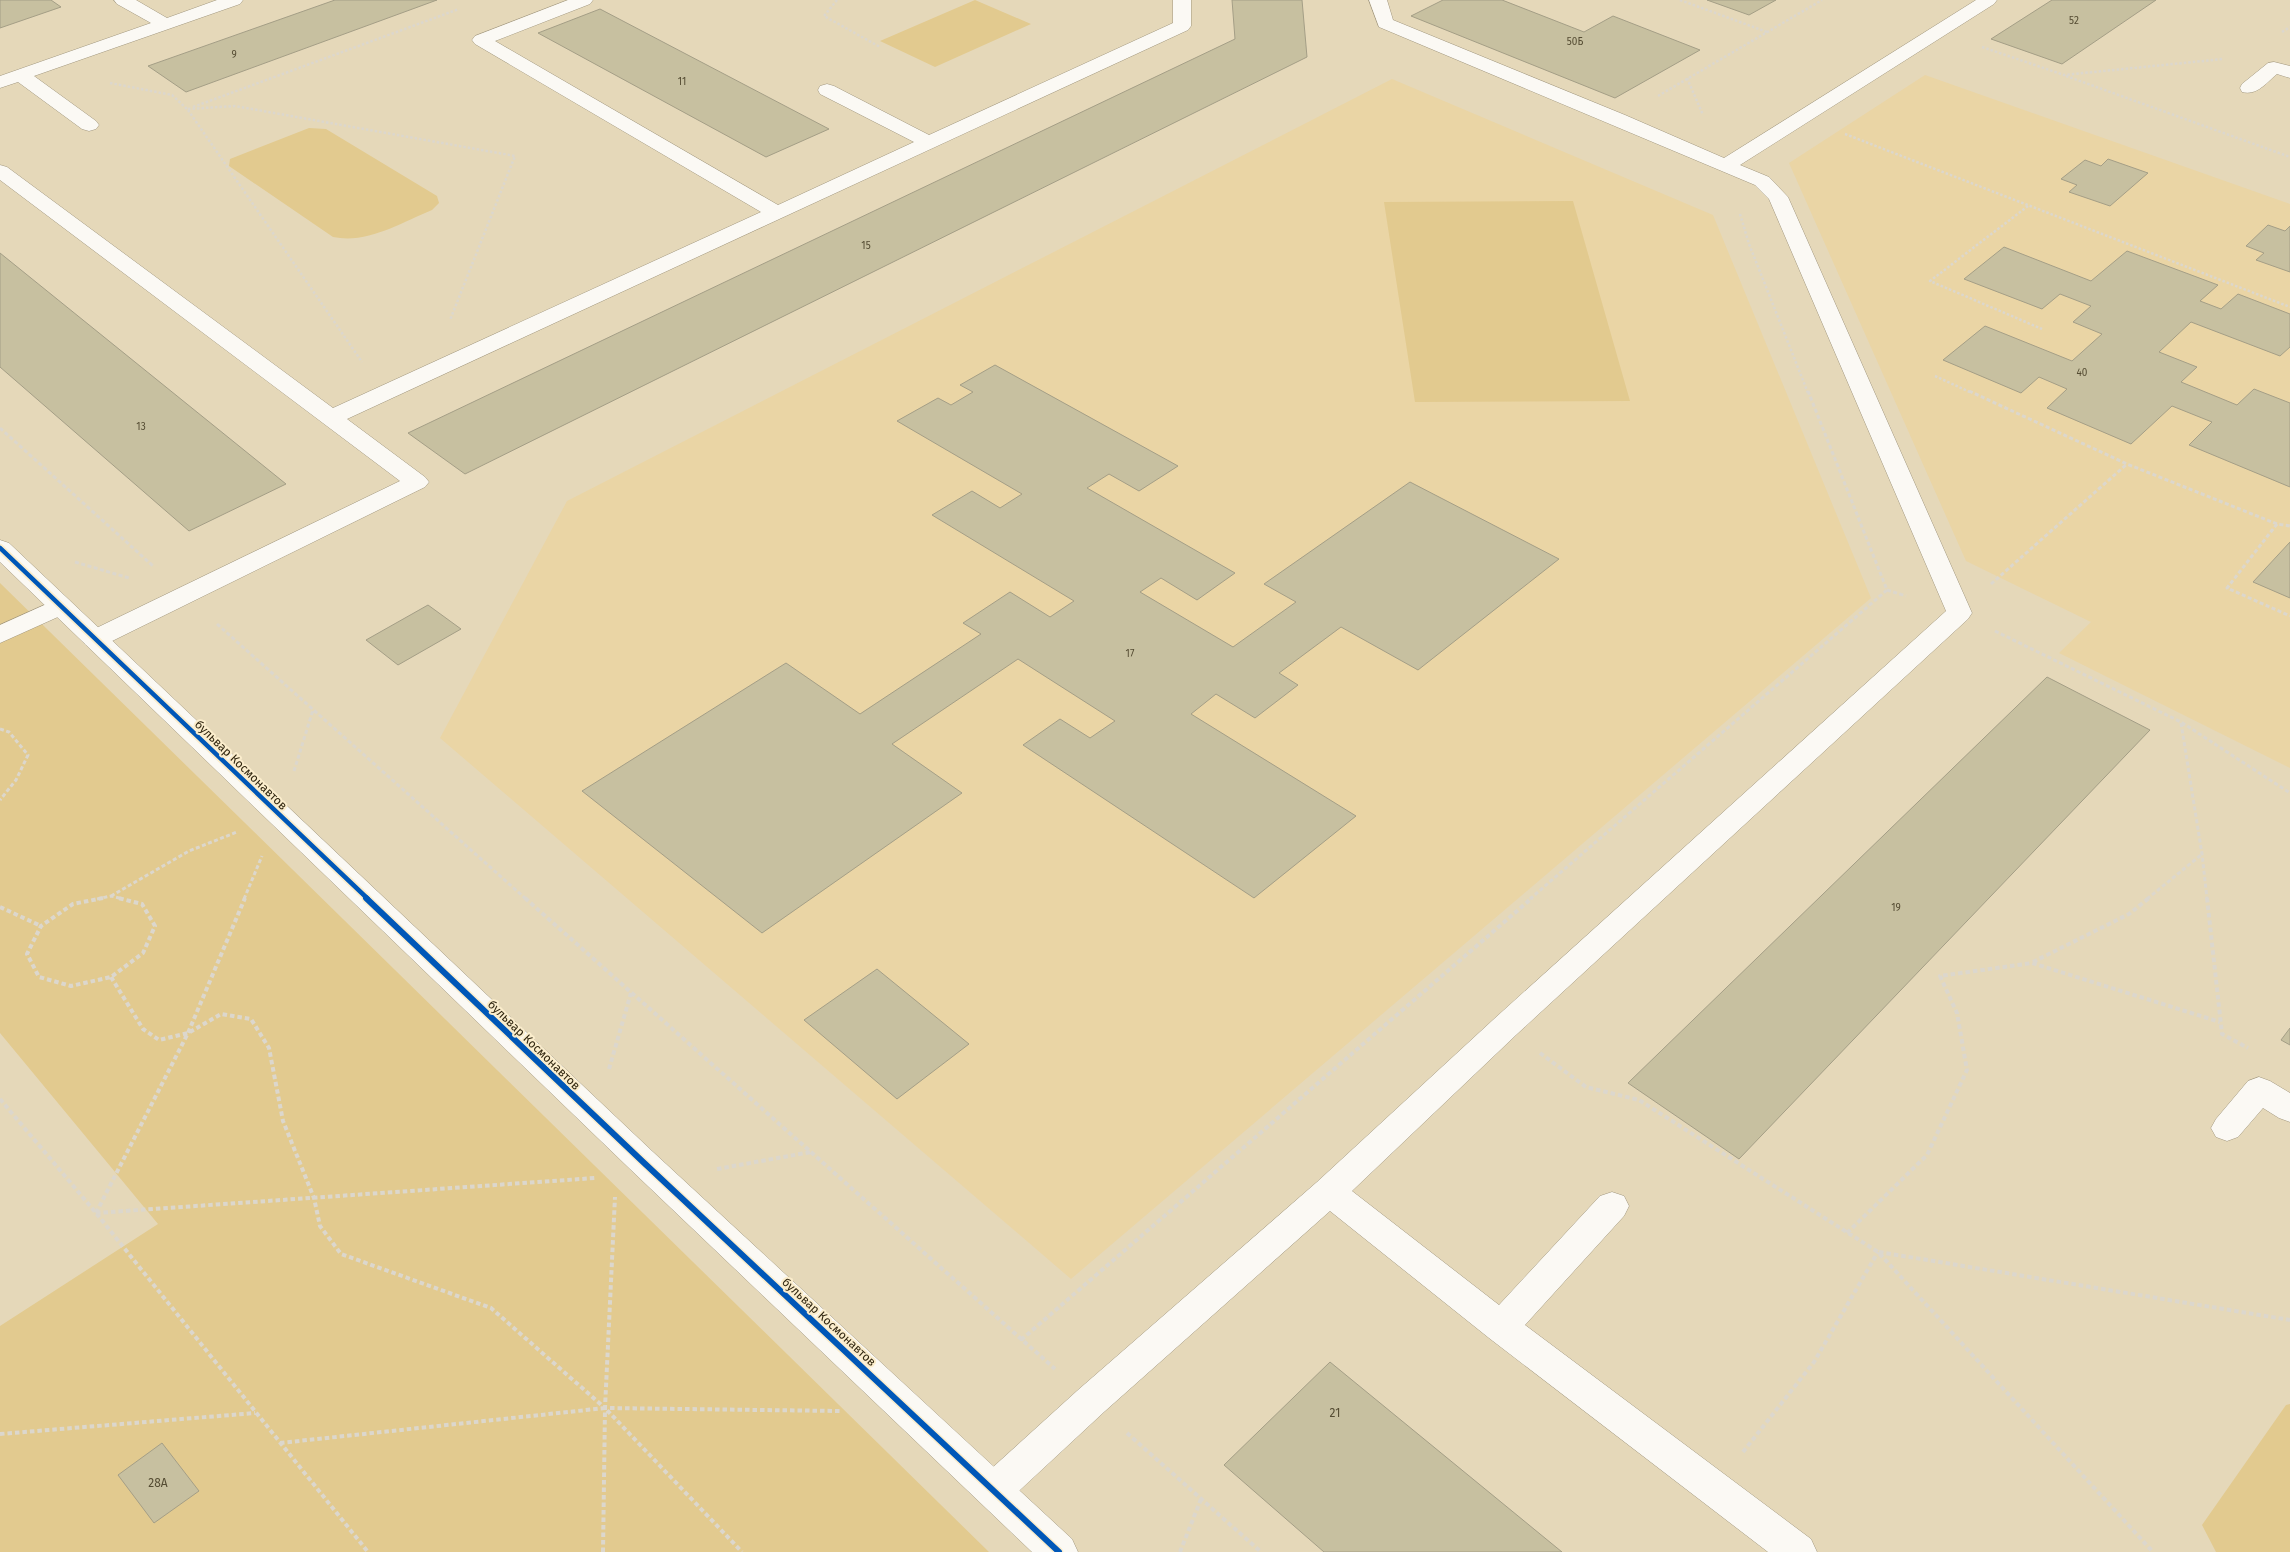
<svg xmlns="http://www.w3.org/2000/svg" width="2290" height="1552" font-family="'Fira Sans',sans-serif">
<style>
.built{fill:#ead5a5}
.green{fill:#e2ca8f}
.building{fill:#c7c0a0;stroke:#a49e86}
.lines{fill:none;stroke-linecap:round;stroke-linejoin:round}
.service-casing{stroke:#a1977f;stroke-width:1}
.minor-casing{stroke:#a1977f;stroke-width:1}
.path-far2{stroke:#dcd7cd;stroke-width:2.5;stroke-dasharray:2.5 2;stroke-linecap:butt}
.path-far1{stroke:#dcd7cd;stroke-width:3;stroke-dasharray:4 2.5;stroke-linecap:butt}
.path{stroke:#dcd7cd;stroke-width:4;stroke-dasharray:4.5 3;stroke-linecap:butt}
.service{fill:#fbf9f4;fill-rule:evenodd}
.minor{fill:#fbf9f4;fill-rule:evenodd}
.cycleway-far1-casing{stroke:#fbedcc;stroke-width:8}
.cycleway-casing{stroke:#fbedcc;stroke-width:9}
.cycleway-far1{stroke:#0057b8;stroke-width:4.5}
.cycleway{stroke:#0057b8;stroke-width:6}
.labels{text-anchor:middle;stroke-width:4;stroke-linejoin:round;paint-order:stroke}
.number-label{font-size:10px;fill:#554c33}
.street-label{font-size:12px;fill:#2f250f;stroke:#fbedcc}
.near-number-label{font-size:12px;fill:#554c33}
</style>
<rect width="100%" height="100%" fill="#e5d8b9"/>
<path class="built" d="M1925,75l365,129v564l-231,-115 32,-31 -125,-61 -177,-398z
M1392,79l321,136 158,383 -800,681 -631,-541 127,-237z"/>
<path class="green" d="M975,0l56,24 -96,43 -55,-26z
M309,128l17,1 111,67 2,7 -7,7c-32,13 -64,34 -99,27l-104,-71 1,-7z
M1573,201l57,200 -215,1 -31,-200z
M0,583l989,969h-989v-226l158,-102 -158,-191z
M2290,1404v148h-74l-14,-27 84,-120z"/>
<path class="building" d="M0,0h51l10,7 -61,21z
M335,0h102l-251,92 -38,-26z
M1232,0h70l5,57 -842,417 -57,-41 827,-394z
M1443,0h59l82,32 29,-16 87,34 -85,48 -204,-82z
M1707,0h69l-27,15z
M2052,0h104l-94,64 -71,-25z
M600,9l229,120 -63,28 -228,-124z
M2108,159l40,14 -38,33 -41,-14 8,-7 -16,-6 24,-19 16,6z
M2268,225l17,6 5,-5v46l-34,-12 8,-7 -18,-7z
M2004,247l87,34 36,-30 91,34 -18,16 21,8 17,-15 52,20v33l-10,9 -89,-34 -32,30 38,15 -16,15 56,23 17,-16 36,14v84l-101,-42 23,-23 -40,-16 -41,38 -84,-36 20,-19 -28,-12 -18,16 -78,-33 42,-34 87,35 30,-27 -29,-12 18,-16 -31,-12 -18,15 -78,-30z
M0,253l286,231 -97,47 -189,-164z
M995,365l183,101 -39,25 -30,-17 -22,14 148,85 -38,27 -36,-22 -21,14 93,55 63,-45 -32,-18 146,-102 149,77 -141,111 -77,-43 -62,46 19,12 -43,33 -39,-24 -25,20 165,102 -102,82 -231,-153 37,-26 30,19 25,-17 -97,-62 -126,85 70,49 -200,140 -180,-142 204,-128 74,51 121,-80 -18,-11 47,-31 40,25 24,-16 -142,-86 40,-24 28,17 22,-14 -125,-73 41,-23 13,7 22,-13 -13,-7z
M2290,542v56l-37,-16z
M428,605l33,24 -63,36 -32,-25z
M2047,677l103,53 -411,429 -111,-76z
M877,969l92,75 -72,55 -93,-79z
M2290,1028v17l-9,-5z
M1330,1362l232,190h-238l-100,-87z
M162,1443l37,48 -45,32 -36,-48z"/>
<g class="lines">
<defs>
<path id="service" d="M114,0h22l31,18 50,-18h26l-3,4 -206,72 62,45 3,4 -3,4 -7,2 -7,-2 -64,-47 -18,6v-12l151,-53 -34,-19z
M568,0h25l-3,4 -95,37 283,164 136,-63 -94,-48 -2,-4 2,-4 7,-2 7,2 95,49 244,-112v-23h18v26l-3,4 -841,389 78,58 4,5 -4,5 -321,158 -9,2 -9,-2 -4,-6 4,-6 314,-152 -400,-301v-15l7,2 326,241 428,-196 -286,-168 -3,-4 3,-4z
M1369,0h18l6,20 232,95 99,43 252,-158h21l-3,4 -254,161 29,12 19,20 184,416 -4,6 -452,416 -164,156 147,114 101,-109 12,-4 12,4 5,10 -5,10 -99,109 286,214 6,13h-49l-279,-214 -159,-127 -226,201 -97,90 -13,5 -13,-5 -5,-12 5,-12 97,-88 239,-208 177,-163 452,-408 -177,-412 -14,-14 -376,-158z
M2274,62l16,4v12l-13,-4c-11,9 -20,22 -35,18l-2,-4 2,-4 26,-21z
M60,598l9,2 4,6 -4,6 -69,31v-18z
M2259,1077l11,4 20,12v29l-11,-4 -16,-10 -25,29 -11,4 -11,-4 -5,-9 5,-9 32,-38z"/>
<path id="minor" d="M0,540l9,3 643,608 420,388 6,13h-46l-402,-383 -630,-607z"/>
</defs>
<use href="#service" class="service-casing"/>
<use href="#minor" class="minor-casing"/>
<path class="path-far2" d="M837,0l-13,16 56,31
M1680,0l87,32
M2282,32l8,-5
M1982,47l82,28 159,-16
M2066,76l224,81
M1687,78l16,37
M110,83l62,12 15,14
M1658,96l164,-96
M193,107l266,-98
M188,109l47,-3 280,50 -65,164
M188,110l174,252
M1845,134l445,173
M2028,206l-98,75 112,48
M1740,214l9,30 59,149
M1935,376l37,17"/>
<path class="path-far1" d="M1969,391l158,73 150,60 13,2
M0,428l153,138
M2277,524l-50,64 63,28
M75,562l54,16
M1991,584l136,-120
M1887,590l19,6
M217,624l309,275
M1995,631l186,91 109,71
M2181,723l21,131 5,45
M0,729l9,3 19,23 -12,25 -16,20
M294,771l19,-61
M111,896l78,-45 48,-19
M97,899l14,-3 12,3
M244,899l18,-43
M1530,899l357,-309 -79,-199
M2147,899l54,-44"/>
<path class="path" d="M103,898l-30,6 -32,22 -14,28 12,23 32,9 40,-9 32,-24 12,-27 -13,-22 -24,-6
M525,898l530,471
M2207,898l15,136 26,14
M0,907l41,19
M2033,962l96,-48 20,-16
M111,977l32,52 16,11 29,-7 33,-19 30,5 18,29 14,73 31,77 6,28 21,28 150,54 114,100 235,3
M1540,1053l46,34 53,13 239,152 275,300
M609,1069l22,-76
M0,1099l96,114 272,339
M717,1169l94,-17
M96,1213l499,-35
M96,1213l92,-180 57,-135
M1847,1233l80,-78 40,-85 -10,-57 -17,-37 92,-13 188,59
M1879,1252l411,68
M1021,1340l511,-442
M1127,1433l134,119
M0,1434l255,-21
M280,1443l325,-35 137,144
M1743,1452l71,-90 64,-110
M603,1552l2,-144 10,-211
M1180,1552l21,-53"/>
<use href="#service" class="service"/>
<use href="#minor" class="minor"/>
<defs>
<path id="cycleway-far1" d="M0,548l368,351"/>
<path id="cycleway" d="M366,898l275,262 418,392"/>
</defs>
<use href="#cycleway-far1" class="cycleway-far1-casing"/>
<use href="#cycleway" class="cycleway-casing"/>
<use href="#cycleway-far1" class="cycleway-far1"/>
<use href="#cycleway" class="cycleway"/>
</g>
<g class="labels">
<g class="number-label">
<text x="2074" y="24">52</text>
<text x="1575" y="45">50Б</text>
<text x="234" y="58">9</text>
<text x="682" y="85">11</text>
<text x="866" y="249">15</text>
<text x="2082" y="376">40</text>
<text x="141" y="430">13</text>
<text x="1130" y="657">17</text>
<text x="1896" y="911">19</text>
</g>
<g class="street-label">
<text transform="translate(241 765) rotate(44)" y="4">бульвар Космонавтов</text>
<text transform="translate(534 1045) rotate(44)" y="4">бульвар Космонавтов</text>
<text transform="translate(829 1322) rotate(43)" y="4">бульвар Космонавтов</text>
</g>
<g class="near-number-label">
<text x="1335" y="1417">21</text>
<text x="158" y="1487">28А</text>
</g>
</g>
</svg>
